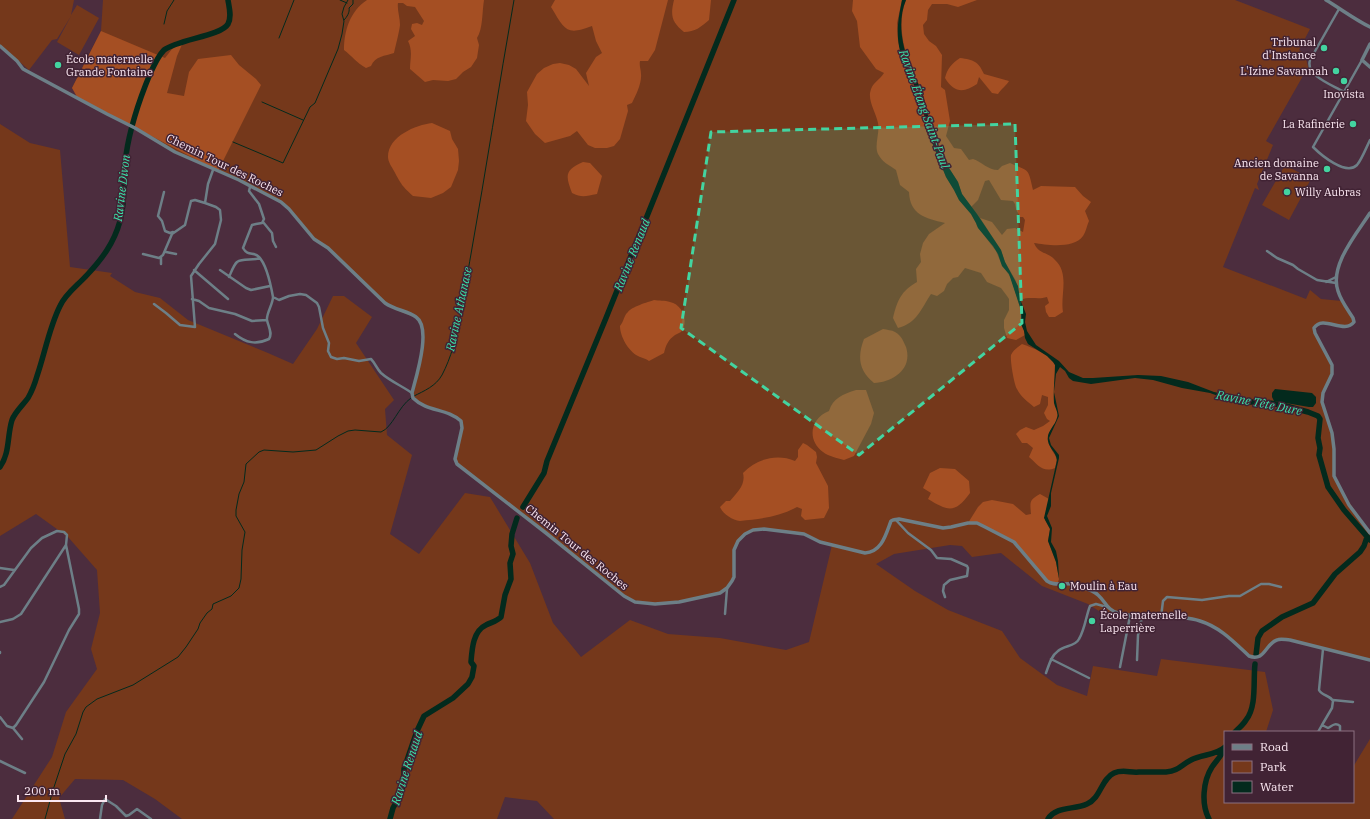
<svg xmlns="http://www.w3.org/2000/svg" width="1370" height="819" font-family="'IBM Plex Serif',serif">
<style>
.green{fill:#75381b}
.forest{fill:#a54f23}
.water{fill:#032a1d}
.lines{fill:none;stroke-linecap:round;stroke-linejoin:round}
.stream{stroke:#032a1d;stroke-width:1}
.river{stroke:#032a1d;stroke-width:5.5}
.minor{stroke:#6d7f87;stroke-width:2.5}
.tertiary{stroke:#6d7f87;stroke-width:3.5}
.marked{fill:#43d4a0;fill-opacity:0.2;stroke:#43d4a0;stroke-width:3;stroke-dasharray:8 5;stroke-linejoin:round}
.poi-dot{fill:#43d4a0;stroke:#412334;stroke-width:1.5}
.labels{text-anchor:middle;stroke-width:3;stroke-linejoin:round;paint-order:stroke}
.poi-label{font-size:11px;fill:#fbe7f1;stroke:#412334;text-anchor:end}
.street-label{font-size:11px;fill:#fbe7f1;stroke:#412334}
.water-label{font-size:12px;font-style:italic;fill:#3be3aa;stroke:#412334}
</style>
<rect width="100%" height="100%" fill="#4c2d3e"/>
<path class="green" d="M0,0h74l-3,15 6,-10 22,13 -20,37 -22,-13 14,-26 -14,23 -5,1 -23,30 -29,-25z
M103,0h1132l75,29 -11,21 6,4 3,13 -42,74 7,4 -16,39 2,6 -4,-2 -32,79 83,32 4,-9 11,9 21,2 11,17 -1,8 -29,-3 -9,5 19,42 -10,23 -1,9 10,31 3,48 35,52v127l-80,-19 -13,-1 -15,15 -8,3 -43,-33 -24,-7 -45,-1 -26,-5 -3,8 -25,-16 -46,-18 -41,-33 -29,4 -10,-11 -12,-1 -56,9 -18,10 39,27 33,19 54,21 18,27 37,27 30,11 6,-30 64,10 4,-17 104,13 8,38 -7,22h-41v70h128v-35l17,-28v80h-816l-17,-18 -32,-4 -8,22h-315l-27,-20 -32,-19 -48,-1 -16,19 6,21h-53l40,-62 14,-45 31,-43 -6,-20 9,-36 -3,-43 -29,-33 -32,-23 -36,22v-412l30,19 30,7 10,117 42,6 -2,3 25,16 25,6 28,22 80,33 25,11 24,-35 16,-33h11l28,21 -16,26 38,57 -9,9 2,26 25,20 -22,79 29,20 46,-61 25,4 40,66 23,60 28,34 49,-37 38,14 52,4 66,12 23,-8 23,-97 -28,-11 -40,-5 -19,5 -11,16 -2,31 -12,12 -41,9 -34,2 -21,-8 -169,-134 7,-39 -7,-7 -31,-9 -11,-9 10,-58 -4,-21 -28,-11 -63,-60 -14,-9 -25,-30 -18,-13 -96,-44 -103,-64 29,-57z
M1285,165l26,14 -22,41 -27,-15z"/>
<path class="forest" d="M367,0h117c-2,12 -1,29 -7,38l2,7 -2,13 -6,9 -8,5 -7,7 -8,2 -15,-1 -8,2 -15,-13c0,-10 3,-18 -2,-28l7,-5 -4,-7 1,-5 5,-1 5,2 2,-4 -9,-14 -8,-1 -4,-3h-5c-1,7 2,14 2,22 -1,8 -4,19 -6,28 -9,3 -19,3 -23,13l-5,2c-9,-5 -14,-12 -22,-18 0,-19 6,-39 23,-50z
M555,0h113l-13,50 -7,11h-8c-1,5 1,8 1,13 1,9 -5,21 -9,29l-5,2 1,6 -8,28 -6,7 -7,2h-12l-7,-3 -11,-14 -7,5 -25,7 -10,-9 -9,-13 2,-16 -1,-13 10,-18 7,-6 9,-4 7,-1 9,2 7,4 13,17 -3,-13 10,-16 6,-4 -6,-12 -4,-15c-26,10 -27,4 -41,-19z
M674,0h37l-2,20c-8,7 -14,12 -25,12 -12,-10 -14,-16 -10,-32z
M853,0h49l-5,23 1,18 5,20 17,39 8,24 -1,6 19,47 8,13 5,10 12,14 5,9 1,3 19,25 5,12 10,15 10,33v13l3,6 1,5 -9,5 -9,-2 -3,-10v-8l5,-10v-11l-2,-3 -6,-8 -14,-6 -6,-9 -16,-5 -7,9 -5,1 -6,6 -3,7 -7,5 -6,-2c-10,15 -14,29 -33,34l-5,-10c4,-17 8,-27 24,-36l-1,-13 5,-7 -1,-8 3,-11 6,-9 16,-11c-20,-5 -35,-8 -36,-31l-9,-7 -4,-15c-8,-6 -13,-7 -18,-16 -4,-9 2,-21 0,-31 -2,-10 -9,-20 -8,-30 2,-11 9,-12 14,-20l-8,-4 -16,-22 -3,-26 -5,-10z
M906,0h71l-19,7 -11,-3h-15l-4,6 -1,10 -4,5 1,9 5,7 7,5 6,9 -1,32 4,3 5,31 -4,15 8,12 7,1 8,11 4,-1c9,3 15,11 25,11l4,-4 8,-3c20,9 18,5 23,27l8,-4 34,1 8,9 8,6 -6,9 4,10c-2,4 -3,11 -6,15 -9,13 -36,9 -49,7 5,12 13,8 21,17 15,14 5,35 8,52l-8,5h-6l-3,-5 -1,-6 4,-3 -2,-6c-9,3 -17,-1 -27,3l-4,-19 -11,-19 -4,-12 -21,-32 12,4 10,13 5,-6 8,-1 8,4 2,-12 -2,-3h-3l-4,-8 -1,-5 -2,-3 -12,-1 -12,-20 -4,1 -7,19 -7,7 -9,-13 -4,-12 -9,-14 -10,-19 -8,-21 -8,-33 -5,-12 -10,-16v-7c-6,-19 -10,-40 -2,-60z
M101,31l64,27 7,-9 12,-9 -7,16 -10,37 17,3 5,-24 9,-13 33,-4 8,10 17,14 5,6 -43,86 -141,-74 -5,-9z
M960,58c14,2 18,3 24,16l25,7c-2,4 -8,8 -11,13l-6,-1 -13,-16 -2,7c-13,9 -23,9 -32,-6 2,-9 7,-15 15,-20z
M432,123l18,8 2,8 6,10 1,12 -1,9 -7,17 -8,6 -12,5 -18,-2c-11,-10 -12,-12 -19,-25 -2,-4 -6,-9 -6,-14 0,-21 28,-32 44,-34z
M583,162l7,1 12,13 -5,18c-11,2 -15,4 -25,-1 -7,-18 -7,-23 11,-31z
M654,300c5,1 11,0 16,2 13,3 19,19 11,30 -2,1 -4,2 -6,3 -7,5 -9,10 -11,18l-15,8c-4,-3 -7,-3 -11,-5 -10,-5 -18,-20 -18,-30 4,-5 4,-11 8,-14 3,-5 20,-10 26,-12z
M883,329c4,1 9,1 12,3 7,4 8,9 11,15 7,22 -13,35 -32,36 -15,-12 -17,-26 -10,-44z
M1022,344c11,4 28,10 33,21l-1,33 4,17 -3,8 -7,12c0,3 0,8 2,11 4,11 9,8 5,22 -12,5 -17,-3 -26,-11l4,-9 -6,-5h-5l-6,-9 4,-4 6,-3 8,3 9,-4 7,-5 -3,-2 -3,-6 4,-8v-8l-6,-2 -2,9 -6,3c-6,-5 -14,-11 -17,-18 -3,-5 -7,-29 -6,-34 2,-5 7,-8 11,-11z
M856,390h10l8,23 -3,11 -17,32 -10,4c-7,-2 -16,-4 -21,-8 -17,-13 -12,-34 6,-41 4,-13 14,-17 27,-21z
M803,443l4,2 9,7 1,5 -1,6 12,23 1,22 -5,10 -19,2 -4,-4 1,-7 -5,-2c-18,10 -37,12 -57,14 -8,-1 -17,-7 -20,-14l6,-6h4c7,-9 16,-16 13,-28 13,-14 34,-20 52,-12l3,-4v-7z
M940,468l15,1 14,12 1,12c-15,21 -22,18 -42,6l3,-6 -8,-5 7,-15z
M1040,494l9,5 -4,21 5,9 -2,12 8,21 3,17 -2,6 -6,-1 -37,-42 -37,-19h-9l10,-16 5,-5 9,-2 21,4 13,11 5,-1c-1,-12 -2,-14 9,-20z"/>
<path class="water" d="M902,0h4c-8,19 -5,41 2,60v7l10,16 5,12 8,33 8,21 10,19 9,14 4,12 15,20 24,36 4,12 13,24 2,13 6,15 -1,8 2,9 9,14 23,16 10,11 14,6h10l45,-3 23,1 27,6 26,10 14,3 6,5 -2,1 -22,-8 -28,-5 -29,-8 -18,-2 -44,6 -18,-3 -4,-3 -4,-7 -5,-4 -4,7 -2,18 5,24 -10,22 2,7 8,10v3l-8,35v13l-4,10 5,12 -1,14 5,9 2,10 1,18 -3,-17 -8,-21 2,-12 -6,-11 13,-58c-1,-8 -8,-12 -9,-19 -2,-9 7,-15 9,-23 2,-5 -2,-10 -3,-15 -1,-13 1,-25 1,-38l-2,-3 -6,-6 -19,-12 -3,-6 -1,-7 -3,-7v-14l-12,-36 -7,-8 -4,-12 -5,-8 -15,-18 -2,-5 -5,-9 -12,-14 -5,-10 -8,-13 -19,-47c2,-6 -1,-10 -3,-15 -4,-12 -7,-24 -12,-35 -3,-6 -6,-11 -8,-16 -9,-25 -7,-39 -2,-64z
M1275,389l37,4 4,4v6l-3,4h-4l-35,-6 -2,-4v-4z"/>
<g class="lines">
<path class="stream" d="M340,0l7,3
M344,20c3,-3 6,-8 5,-12l4,-4v-4
M164,24l3,-13 7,-11
M279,38l15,-38
M262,102l41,18
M233,142l50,21 27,-56 5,-4 23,-54 4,-15 2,-13 -2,-7 2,-7 4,-7
M414,396c10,-5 22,-10 28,-21 18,-34 22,-83 29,-121 15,-84 28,-169 43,-254
M45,819l8,-29 12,-36 11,-20 7,-22 3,-5 11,-8 36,-14 45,-28 8,-10 12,-18 2,-6 7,-10 5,-4 1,-5 18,-8 8,-8 2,-9 1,-29 3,-18 -9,-16v-6l3,-16 5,-12 2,-18 13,-12 5,-2 29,2 23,-2 22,-14 10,-5 7,-1 26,2c12,-5 17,-25 30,-34"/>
<path class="river" d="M1228,398l12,4h23l19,3 26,7 10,4 2,3 -2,19 2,10 -1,7 9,32 16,23 26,30
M0,467c10,-14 7,-31 12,-47 3,-8 11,-15 16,-22 4,-7 7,-15 9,-22 8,-23 12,-48 23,-70 6,-13 17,-20 27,-31 15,-16 27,-32 33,-54 6,-21 3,-44 6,-66 4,-27 14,-57 24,-81 4,-9 8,-18 14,-24 14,-11 57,-14 64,-26 4,-7 1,-17 0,-24
M523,507l21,-34 3,-12 59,-143 128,-318
M1256,655l2,-17 4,-7 20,-14 31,-14 22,-29 25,-22 4,-6 3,-9
M1235,732c4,-4 8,-7 11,-12 11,-13 7,-40 9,-56
M390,819l3,-11 8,-15 3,-11v-13l13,-38 7,-15 29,-18 15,-14 4,-7 2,-11 -3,-4c1,-13 2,-31 15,-37 6,-3 11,-4 15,-8l4,-22 6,-16 -1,-16 3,-9 -2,-8 1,-12 5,-16
M1048,819c8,-13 26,-9 39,-15 14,-6 14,-25 27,-31 9,-4 16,0 25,-1 9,0 18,0 27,0 13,-1 15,-7 25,-12 11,-6 24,-4 34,-13
M1209,819c-8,-15 -6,-38 3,-52 5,-7 10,-12 13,-19"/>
<path class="minor" d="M1339,9l-29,51c-5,16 23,25 34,32
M1362,60l-49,87c8,8 33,29 44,18 5,-6 9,-17 13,-25
M250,187l-1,4 10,13 5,15 -2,4 -6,1 -4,1 -9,23c5,9 11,3 16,9 8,8 12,29 14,40l6,3 10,-4 11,-2 6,1 11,8 2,4 4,21 6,15 -1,8 3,6 6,2 7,-1 15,3 12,-2c4,4 6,10 10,14 9,8 21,13 31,20
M164,192l-6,24 4,5 3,10 5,2 3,-1
M263,222l9,11 1,8 3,6
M1267,251l10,7 16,7 5,4 19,11 19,3
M166,252l10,2
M143,254l16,4 4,-3 9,-21 13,-9 6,-24 4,-1 10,3
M161,264v-7
M194,270l34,29
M220,270l26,18 5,2 19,-4
M229,277c2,-4 4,-11 8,-15 6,-4 16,-1 23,-4
M1326,282l10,-5
M192,299l7,2 10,7 26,6 17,7 15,-1
M154,304l12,9 14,12 15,2 -4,-51 8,-12 16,-20 6,-24 -1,-10 -4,-3 -11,-4 3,-19 5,-14
M235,334c11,9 21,11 34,5 4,-6 -1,-13 -2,-19 -1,-6 6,-16 6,-23
M895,519l13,14 23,17 6,8 14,1 16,7 1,2 -1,8 -17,4 -6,5 -1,6 2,6
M0,568l14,2
M0,587l4,-2 27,-37 11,-10 15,-7 7,1 3,3 -1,10 -45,69 -8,5 -13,3
M725,614l2,-25
M1161,617l2,-16 4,-4 35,3 27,-4h11l21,-12h8l12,3
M1323,649l-4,41c3,6 11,5 14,11l-1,7 -10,17 6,3c4,-2 7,-6 12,-2v6
M0,652v1
M1051,659l38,19
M1137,660l1,-25 4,-18
M1120,667l10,-51
M1046,673c3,-8 5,-17 12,-22 6,-6 17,-4 21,-12 6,-10 7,-23 11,-33l6,-2 11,3
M1333,700l20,2
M0,717l7,9 6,2 3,-3 28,-43 25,-52 10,-16v-5l-13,-64
M13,728l9,11
M1318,732l4,-7
M0,761l25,12
M100,819l2,-14 3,-6 11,7 10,10 3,-1 8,-6 14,10"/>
<path class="tertiary" d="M1326,0c15,9 28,19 44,27
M1370,44l-8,16 8,7
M0,46l17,15 6,8 84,45 28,14 40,24 64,28 42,22 8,7 25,30 14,9 57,55c10,7 23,8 31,14 16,11 0,60 -4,76l1,5c14,14 34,10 48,23l1,7 -7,31 2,5 89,69 78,63 11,6 20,2 24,-2 41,-9 7,-5 5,-7 2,-4v-27l4,-9 7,-7 8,-4 11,-1 40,5 16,8 45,11c17,-1 21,-19 26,-32l2,-1 6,-1 44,9 8,-1 17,-4h9l8,4 29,15 33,39c6,4 10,3 17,3 6,-1 13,1 18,3 6,2 12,4 16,8 8,7 9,15 20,18 27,7 56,0 82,8 20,6 34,21 49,35 16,6 16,-12 28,-16 4,-2 9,0 13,0l80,20
M1370,213c-13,20 -41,53 -32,78 3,10 10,19 15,27l1,4c-10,13 -31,-8 -40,6l1,5 17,32v9l-9,19 -1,9 10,31 2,16v27l15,29 21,28"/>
</g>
<path class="marked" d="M1015,124l7,199 -163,132 -178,-127 30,-196z"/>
<g class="poi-dot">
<circle cx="1324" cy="48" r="4"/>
<circle cx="58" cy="65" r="4"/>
<circle cx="1336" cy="71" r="4"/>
<circle cx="1344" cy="81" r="4"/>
<circle cx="1353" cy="124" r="4"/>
<circle cx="1327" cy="169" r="4"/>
<circle cx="1287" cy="192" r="4"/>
<circle cx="1062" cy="586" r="4"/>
<circle cx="1092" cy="621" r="4"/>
</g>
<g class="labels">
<g class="poi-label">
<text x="1316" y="46">Tribunal<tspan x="1316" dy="13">d'Instance</tspan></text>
<text x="66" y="63" text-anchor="start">École maternelle<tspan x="66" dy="13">Grande Fontaine</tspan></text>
<text x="1328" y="75">L'Izine Savannah</text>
<text x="1344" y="98" text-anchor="middle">Inovista</text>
<text x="1345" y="128">La Rafinerie</text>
<text x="1319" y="167">Ancien domaine<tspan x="1319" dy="13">de Savanna</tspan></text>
<text x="1295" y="196" text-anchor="start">Willy Aubras</text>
<text x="1070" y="590" text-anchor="start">Moulin à Eau</text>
<text x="1100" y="619" text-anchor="start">École maternelle<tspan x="1100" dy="13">Laperrière</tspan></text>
</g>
<g class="street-label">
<text transform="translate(225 165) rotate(26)" y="4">Chemin Tour des Roches</text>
<text transform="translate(577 547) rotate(39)" y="4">Chemin Tour des Roches</text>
</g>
<g class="water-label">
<text transform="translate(924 109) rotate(70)" y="4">Ravine Étang Saint-Paul</text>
<text transform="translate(122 188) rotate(-83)" y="4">Ravine Divon</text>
<text transform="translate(632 255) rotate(-68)" y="4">Ravine Renaud</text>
<text transform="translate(459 309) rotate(-78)" y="4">Ravine Athanase</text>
<text transform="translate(1259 403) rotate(11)" y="4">Ravine Tête Dure</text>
<text transform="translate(407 768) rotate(-72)" y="4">Ravine Renaud</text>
</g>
</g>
<rect x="1224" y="731" width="130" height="72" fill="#412334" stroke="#8b7180"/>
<rect x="1232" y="744" width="20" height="6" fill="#6d7f87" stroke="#8b7180"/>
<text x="1260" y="751" font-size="12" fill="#fbe7f1">Road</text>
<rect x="1232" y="761" width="20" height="12" fill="#75381b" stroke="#8b7180"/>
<text x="1260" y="771" font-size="12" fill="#fbe7f1">Park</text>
<rect x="1232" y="781" width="20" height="12" fill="#032a1d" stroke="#8b7180"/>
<text x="1260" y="791" font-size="12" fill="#fbe7f1">Water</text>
<path d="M18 795v6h88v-6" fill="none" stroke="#fbe7f1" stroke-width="2"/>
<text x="24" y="795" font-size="12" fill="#fbe7f1" stroke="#412334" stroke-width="3" paint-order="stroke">200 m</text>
</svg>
